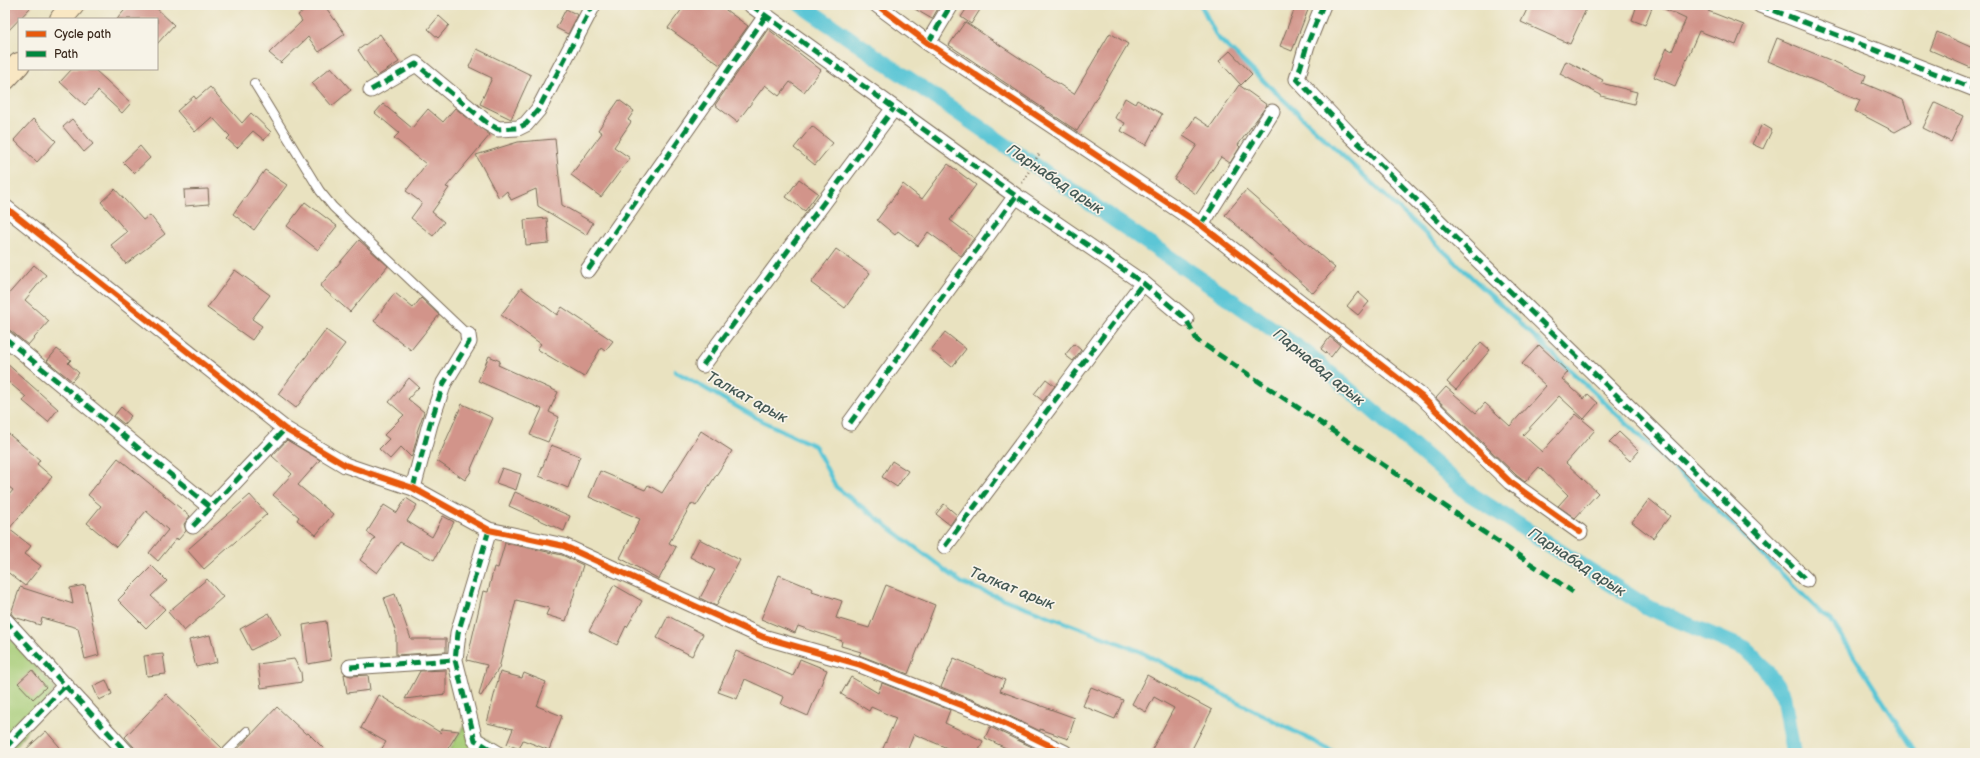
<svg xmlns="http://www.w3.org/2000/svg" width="1980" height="758" font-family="'Balsamiq Sans',sans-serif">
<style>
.green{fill:#a6cc76;stroke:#707b4a}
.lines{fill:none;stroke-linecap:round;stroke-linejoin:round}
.stream{stroke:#5bc6d6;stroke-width:4.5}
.canal{stroke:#5bc6d6;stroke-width:16}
.building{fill:#d2948a}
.service-casing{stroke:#786a57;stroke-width:10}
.minor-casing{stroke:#786a57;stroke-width:17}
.secondary-casing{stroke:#786a57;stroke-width:24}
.path{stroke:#786a57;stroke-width:2.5;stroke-dasharray:1 3;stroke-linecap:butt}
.service{stroke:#fff;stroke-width:8}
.minor{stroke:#fff;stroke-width:15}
.secondary{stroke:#f9e7c3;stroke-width:22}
.quiet{stroke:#00873e;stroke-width:5;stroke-dasharray:10 5;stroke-linecap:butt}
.cycleway-casing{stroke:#f7f3e8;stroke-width:8}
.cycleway{stroke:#e8590c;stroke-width:6}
.labels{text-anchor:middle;stroke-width:3.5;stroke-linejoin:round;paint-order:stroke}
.water-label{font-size:15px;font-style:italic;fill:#455955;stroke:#f7f3e8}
</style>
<rect width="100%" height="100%" fill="#f7f3e8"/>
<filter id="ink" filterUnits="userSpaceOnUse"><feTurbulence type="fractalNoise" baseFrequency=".025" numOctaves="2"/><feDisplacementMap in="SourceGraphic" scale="8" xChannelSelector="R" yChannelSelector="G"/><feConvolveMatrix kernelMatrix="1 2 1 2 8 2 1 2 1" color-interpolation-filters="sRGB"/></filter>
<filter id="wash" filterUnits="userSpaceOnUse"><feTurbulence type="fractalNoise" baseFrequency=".012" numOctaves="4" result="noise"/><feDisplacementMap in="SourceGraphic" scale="16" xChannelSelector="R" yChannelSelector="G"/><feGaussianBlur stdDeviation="0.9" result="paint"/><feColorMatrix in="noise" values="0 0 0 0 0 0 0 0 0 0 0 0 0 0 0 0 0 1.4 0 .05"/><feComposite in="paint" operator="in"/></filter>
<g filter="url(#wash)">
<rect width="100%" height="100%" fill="#e9e2c0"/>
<path class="green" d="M5,633l50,55 -43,65h-7z
M465,724l40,29h-57z"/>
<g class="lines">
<path class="stream" d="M1201,5l16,32 497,469 107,107 10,7 85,133
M675,371l85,49 55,26 21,41 126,96 175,67 199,103"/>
<path class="canal" d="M801,5l436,299 73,52 157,136 180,115 98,42 17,16 21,30 10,58"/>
</g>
<g id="blocks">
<path class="building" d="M5,5h28l-28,29z
M129,5h24l21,20 -17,19v-25h-40z
M314,5h10l21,29 -26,18 -11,-15 -27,26 -12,-10 33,-32 -4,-6z
M685,5h34l29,21 -28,39 -52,-37z
M908,5h32l-8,14z
M969,5h14l-12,19 -10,-7z
M1296,5l12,5 -16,41 -12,-5z
M1529,5h59l-18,39 -49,-22z
M1637,5h16l-8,20 -13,-5z
M1656,5h54l-2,6 36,14 -8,20 -37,-14 -24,55 -21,-9 13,-29 5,3 14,-32z
M566,9l12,6 -10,19 -12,-6z
M439,16l10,9 -11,13 -10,-9z
M965,22l109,72 36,-61 18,11 -51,87 -128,-86z
M768,29l53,41 -17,22 -14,-10 -11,14 -14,-11 -28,37 -22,-17z
M1937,32l38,17v9l-4,10 -41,-18z
M380,34l19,28 -23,15 -18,-27z
M1777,38l89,37 -3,8 40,17 8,23 -16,9 -40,-21 5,-11 -92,-39z
M477,49l54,26 -20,44 -31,-15 12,-26 -23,-11z
M1230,51l22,23 -11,11 -22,-24z
M1566,61l37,19 -2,3 36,9 -3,12 -33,-8v-1l-41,-21z
M331,67l20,23 -19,16 -20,-23z
M72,69h22l37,34 -9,10 -24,-22 -13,14 -25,-23z
M1239,85l28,20 -29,40 2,2 -10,16 -9,-6 -25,37 -22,-15 23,-34 -14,-9 12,-19 15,10z
M210,87l32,36 9,-10 20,19 -7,8 -11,-9 -16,17 -10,-9 3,-3 -18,-19 -17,15 -18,-21 17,-15 2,3z
M1125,98l10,6 2,-4 25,14 -16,31 -25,-14 4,-8 -10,-5z
M619,100l15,11 -6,9 3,2 -17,25 16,11 -29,39 -30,-22 31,-42 -4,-3z
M1935,103l28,13 -12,26 -28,-14z
M383,104l29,24 16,-19 15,13 12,-14 35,27 -44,52 3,1 -17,24 12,10 -11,14 -22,-18 11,-15 -16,-12 20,-27 -32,-26 5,-5 -24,-20z
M33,119l23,22 -19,21 -23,-22z
M72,119l21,25 -9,8 -21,-25z
M1762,124l10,6 -9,19 -11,-5z
M812,126l21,17 -18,22 -21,-17z
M555,139l7,66 31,18 -7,12 -48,-29 -2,-17 -25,11 -4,-9 -8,7 -23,-43 42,-13z
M140,146l10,12 -16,15 -11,-11z
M948,164l28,21 -26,35 24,18 -13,18 -33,-24 -10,14 -20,-15 -3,4 -18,-15 26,-36 19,15z
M265,170l22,15 -33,45 -21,-16z
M799,179l19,14 -13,18 -19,-14z
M115,189l28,31 7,-5 15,19 -39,30 -15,-19 16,-13 -26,-30z
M208,189l1,15 -24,2 -1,-16z
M1246,190l89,78 -22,25 -88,-78z
M305,202l32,24 -19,24 -31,-24z
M547,218l2,25 -23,2 -2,-25z
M359,240l29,26 -38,46 -30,-26z
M836,249l34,24 -25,35 -34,-25z
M34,265l12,10 -21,25 24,21 -21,24 -17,-14 -6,-2v-31z
M235,270l35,25 -18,24 10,7 -10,14 -45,-32z
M521,288l36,27 5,-8 51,34 -8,10 -4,-3 -17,29 -47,-28 4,-5 -40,-29z
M1358,292l11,10 -11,13 -11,-9z
M395,293l18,15 8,-10 18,17 -28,35 -37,-29z
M326,330l19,14 -49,64 -18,-14z
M945,332l21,17 -14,18 -21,-17z
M1330,337l10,8 -9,12 -10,-8z
M1481,342l9,8 -34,40 -9,-8z
M1074,344l7,6 -8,11 -8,-6z
M1539,345l29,27 -6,7 22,20 4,-5 10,9 -14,16 -25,-23 -36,39 19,17 34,-38 19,16 -29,33 32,30 -23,25 -17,-12 10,-11 -29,-28 -14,15 -9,-7 -80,-77 10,-11 30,26 9,-10 25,23 36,-40 -24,-22z
M57,349l14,11 -3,3 11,10 -7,8 -25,-20z
M489,356l11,5 -2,4 60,27 -9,20 10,5 -11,25 -18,-7 12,-26 -64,-28z
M5,362l53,47 -10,13 -25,-21 3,-4 -21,-18z
M409,378l10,9 -11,12 16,13 -7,20 1,2 -6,22 -1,1 -10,-10 -11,12 -11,-10 10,-10 -5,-4 20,-20 -15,-13z
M1046,379l9,7 -12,15 -9,-7z
M462,404l31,14 -22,51 1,1 -7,10 -28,-19z
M121,407l10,9 -7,8 -10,-8z
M5,431l35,29 -3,4 15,13 -43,52 22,17 -6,8 16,12 -16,20 -20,-16v-70l8,-10 -8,-6z
M701,431l31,20 -36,55 -4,-3 -23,40 7,4 -17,32 -39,-21 20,-39 -51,-22 11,-26 45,19 3,-5 14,8z
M1619,432l20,19 -9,10 -21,-19z
M287,440l33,20 -22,25 35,29 -17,21 -19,-15 2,-3 -26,-22 19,-21 -20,-18z
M551,445l29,11 -12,32 -29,-12z
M118,458l72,58 -6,8 2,7 -8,9 -1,-2 -19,23 -9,-8 19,-23 -22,-19 -30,36 -29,-24 14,-17 -13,-11z
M892,461l16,10 -11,16 -15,-10z
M502,468l19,6 -5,16 -20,-7z
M515,492l55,24 -6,15 -55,-25z
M250,495l17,19 -63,55 -17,-19z
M406,498l11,7 -10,16 25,16 11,-21 11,6 -20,38 -34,-18 -23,31 -17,-13 15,-22 -8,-6 17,-27 13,8z
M1649,499l21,17 -17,22 -21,-16z
M944,504l13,11 -7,10 -14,-11z
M699,539l41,21 -24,46 -16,-8 15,-28 -25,-13z
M505,543l57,12 21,10 -17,56 -20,-6 3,-7 -33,-8 -17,68 -18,28 -2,-1 8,-30 -20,-5 16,-69 5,1 6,-25 4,1z
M152,566l15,15 -16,15 14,13 -19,19 -28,-28z
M779,575l34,14 -1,2 30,10 -6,17 33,10 17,-43 49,20 -27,69 -49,-19 2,-3 -20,-6 1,-5 -44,-15 -3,7 -34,-14z
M207,579l16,18 -39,34 -16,-19z
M85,585l14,70 -14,4 -7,-31 -36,-10 -2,7 -26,-8 -3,-4 9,-26 53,17 -3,-16z
M614,585l28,16 -15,26 -1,-1 -9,19 -28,-14z
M395,594l16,45h35v13l-50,3v-22l-12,-35z
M269,613l12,22 -30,15 -11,-21z
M668,616l35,18 -11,22 -35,-18z
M326,621l5,39 -23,4 -5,-39z
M210,635l7,27 -21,5 -7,-27z
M736,651l57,25 7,-17 27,11 -19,46 -27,-12 3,-7 -39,-18 -8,20 -19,-7z
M163,654l3,20 -19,2 -3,-20z
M954,658l51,22 -5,11 75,27 -7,21 -28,-10v2l-47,-23 -52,-21z
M294,659l7,13 1,10 -41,6 -3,-24z
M32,670l14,17 -13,12 -15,-16z
M446,670v24l-41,5 15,-28z
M500,672l22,6 2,-5 22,9 -9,24 25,10 -13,34 -26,-10 -4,9 -12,-5 6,-15 -26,-6z
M344,674l7,2 17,-1 2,15 -23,3z
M1147,675l65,35 -22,43h-40l24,-45 -20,-11 -8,15 -14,-8z
M851,677l27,16 4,-10 68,27 -5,13 38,18 -5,12h-19l-45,-19 -7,17 -10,-4 -2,6h-14l15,-35 -25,-11 -2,4 -28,-17z
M106,680l6,14 -13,6 -6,-14z
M1091,687l32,13 -8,19 -32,-13z
M166,694l56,54 -2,5h-84l-2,-6 -9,-10z
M379,695l62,38 1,-4 17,2 -14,22h-66l7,-11 -25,-14z
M277,707l29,27 2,-1 20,20h-94z
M990,727l42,20 -2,6h-21l1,-3 -25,-12z
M46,731l19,22h-43z"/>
</g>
</g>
<g filter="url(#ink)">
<use href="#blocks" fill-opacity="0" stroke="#786a57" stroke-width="1"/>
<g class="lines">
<defs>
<path id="service" d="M254,83l66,108 13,16 135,128
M225,753l22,-22"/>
<path id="minor" d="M751,5l265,191 127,87 43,36
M877,5l51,38 273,182 220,171 89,86 70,50
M1323,5l-16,40 -10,34 53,56 456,445
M1760,5l215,84
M928,43l23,-38
M371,90l45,-26 70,58 12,7 20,-1 8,-4 12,-14 55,-105
M5,207l280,222 60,36 68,23 76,42 75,16 199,91 95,27 131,52 76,37
M1201,225l71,-113
M588,270l178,-254
M5,338l205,169
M703,365l191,-257
M850,423l166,-227
M413,488l17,-64 14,-41 25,-41 -1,-7
M193,526l92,-97
M489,530l-31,103 -3,27 20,80 22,13
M945,546l198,-263
M5,620l122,133
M350,667l105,-7
M5,748l61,-63"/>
<path id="secondary" d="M61,19l12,-14
M5,79l14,-15"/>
</defs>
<use href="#service" class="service-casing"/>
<use href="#minor" class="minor-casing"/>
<use href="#secondary" class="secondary-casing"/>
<path class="path" d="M1022,183l17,-29"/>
<use href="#service" class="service"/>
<use href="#minor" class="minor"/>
<use href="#secondary" class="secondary"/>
<path class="quiet" d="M751,5l265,191 127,87 43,36 11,21 376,252
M1323,5l-16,40 -10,34 53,56 456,445
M1760,5l215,84
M928,43l23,-38
M371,90l45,-26 70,58 12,7 20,-1 8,-4 12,-14 55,-105
M1201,225l71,-113
M588,270l178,-254
M5,338l205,169
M703,365l191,-257
M850,423l166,-227
M413,488l17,-64 14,-41 25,-41 -1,-7
M193,526l92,-97
M489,530l-31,103 -3,27 20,80 22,13
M945,546l198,-263
M5,620l122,133
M350,667l105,-7
M5,748l61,-63"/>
<defs>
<path id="cycleway" d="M877,5l51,38 273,182 220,171 89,86 70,50
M5,207l280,222 60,36 68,23 76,42 75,16 199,91 95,27 131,52 76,37"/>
</defs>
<use href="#cycleway" class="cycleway-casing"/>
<use href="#cycleway" class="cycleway"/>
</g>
</g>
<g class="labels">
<g class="water-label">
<text transform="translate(1055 179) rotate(34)" y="5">Парнабад арык</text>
<text transform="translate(1319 367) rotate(39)" y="5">Парнабад арык</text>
<text transform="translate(747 397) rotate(29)" y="5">Талкат арык</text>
<text transform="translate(1577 562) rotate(33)" y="5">Парнабад арык</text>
<text transform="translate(1012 588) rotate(22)" y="5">Талкат арык</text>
</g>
</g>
<rect width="1980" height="758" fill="none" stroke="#f7f3e8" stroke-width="20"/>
<rect x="18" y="18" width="140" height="52" fill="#f7f3e8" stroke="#aca397"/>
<rect x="26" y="31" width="20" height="6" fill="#e8590c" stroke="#aca397"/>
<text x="54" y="38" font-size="12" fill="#3b2a1e">Cycle path</text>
<rect x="26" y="51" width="20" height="6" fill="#00873e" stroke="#aca397"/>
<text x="54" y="58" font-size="12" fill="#3b2a1e">Path</text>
</svg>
